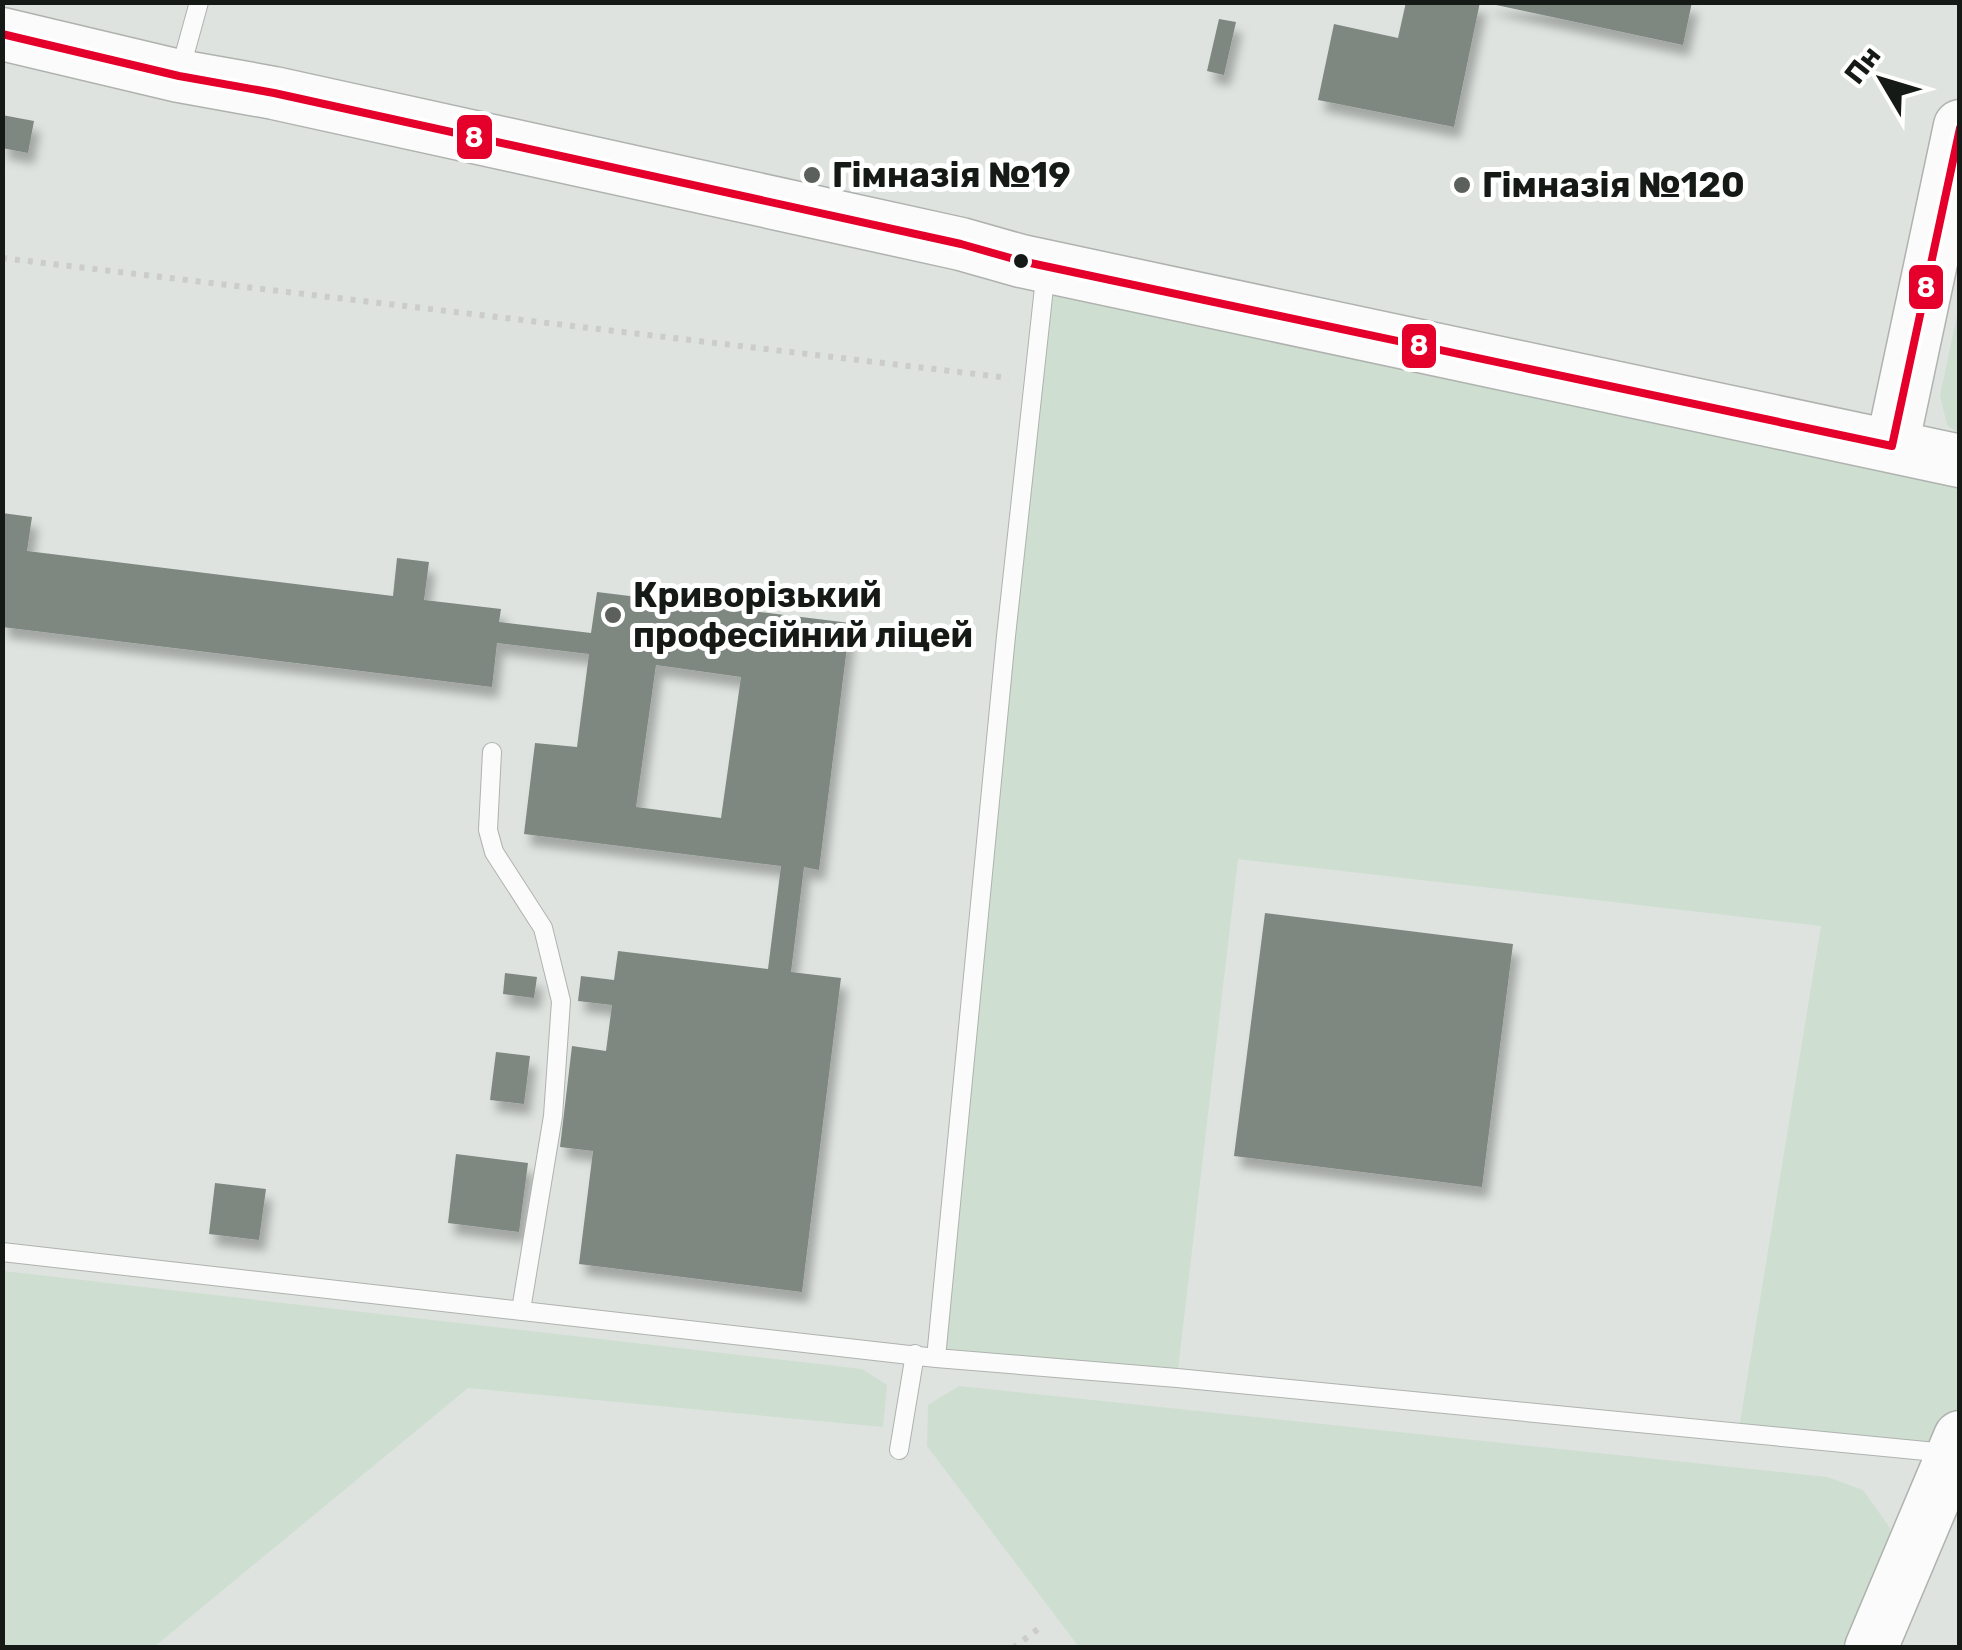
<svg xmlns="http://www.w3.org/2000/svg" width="1962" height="1650" font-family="Rubik,sans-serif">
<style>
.green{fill:#ceded1}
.building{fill:#7f8781;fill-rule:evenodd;filter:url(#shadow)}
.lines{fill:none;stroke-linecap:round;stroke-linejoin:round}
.lane-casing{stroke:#afb2af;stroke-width:20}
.secondary-casing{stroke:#afb2af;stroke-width:55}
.path{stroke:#cbcccb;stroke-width:6;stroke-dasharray:5 8;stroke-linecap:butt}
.lane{stroke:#fafbfa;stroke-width:18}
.secondary{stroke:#fafbfa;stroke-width:52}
.bus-1-casing{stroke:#fff;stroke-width:15}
.bus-1{stroke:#e4002b;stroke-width:8}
.poi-dot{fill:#5c605d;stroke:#fff;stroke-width:4}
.bus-dot{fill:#161a17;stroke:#fff;stroke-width:4}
.labels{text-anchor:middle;stroke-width:10;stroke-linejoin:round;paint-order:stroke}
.poi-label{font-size:35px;font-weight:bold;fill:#161a17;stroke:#fff;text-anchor:start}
.line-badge{stroke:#fff;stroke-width:4}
.badge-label{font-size:28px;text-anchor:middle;font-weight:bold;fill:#fff}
</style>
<defs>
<filter id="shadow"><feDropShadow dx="6" dy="11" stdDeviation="5" flood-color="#0004"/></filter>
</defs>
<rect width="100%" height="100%" fill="#dee3df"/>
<path class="green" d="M1047,266l912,195 1,976 -9,17 -213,-19 83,-509 -583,-67 -61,519 -241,-20z
M1959,307v127l-12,-9 -7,-30z
M3,1271l859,98 25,16 -4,42 -415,-39 -314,259h-151z
M959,1386l868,91 36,13 27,38 2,32 -38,87h-775l-152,-201 1,-41z"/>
<path class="building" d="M1406,2h74l-26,125 -136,-27 16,-76 64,14z
M1482,2h210l-9,43z
M1219,19l17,3 -12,53 -17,-4z
M2,115l32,6 -6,32 -26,-5z
M2,513l30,4 -5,34 366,45 4,-38 32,4 -5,38 77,9 -2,13 92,11 6,-41 253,31 -31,247 -15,-3 -13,105 50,6 -39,314 -223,-28 14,-113 -33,-4 12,-101 34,5 6,-46 -34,-4 3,-25 33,4 4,-29 150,18 13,-103 -257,-32 11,-91 42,4 12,-93 -92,-11 -5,44 -490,-60zM656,665l85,12 -20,141 -85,-11z
M1265,913l248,31 -31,243 -248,-31z
M505,973l32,4 -3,21 -31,-4z
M496,1052l34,4 -6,48 -34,-4z
M456,1154l72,9 -9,69 -71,-9z
M215,1183l51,6 -7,51 -50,-6z"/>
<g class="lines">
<defs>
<path id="lane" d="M180,71l19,-69
M492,752l-4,78 6,22 49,76 18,73 -8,115 -32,194
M2,1252l934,106 241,20 769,75
M936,1358l70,-722 40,-367
M899,1450l16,-96"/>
<path id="secondary" d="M2,34l177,42 95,17 687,151 60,17 939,200
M1892,446l68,-320
M1871,1648l89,-211"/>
</defs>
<use href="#lane" class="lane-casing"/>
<use href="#secondary" class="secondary-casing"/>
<path class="path" d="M2,258l1007,120
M1013,1648l25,-19"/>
<use href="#lane" class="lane"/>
<use href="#secondary" class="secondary"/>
<defs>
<path id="bus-1" d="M2,34l177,42 95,17 687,151 60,17 871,185
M1892,446l68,-318"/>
</defs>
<use href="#bus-1" class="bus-1-casing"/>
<use href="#bus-1" class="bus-1"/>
</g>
<g class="poi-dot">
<circle cx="812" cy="175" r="10"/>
<circle cx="1462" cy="185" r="10"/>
<circle cx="613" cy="615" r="10"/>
</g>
<circle class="bus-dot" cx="1021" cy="261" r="9"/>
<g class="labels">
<g class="poi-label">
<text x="832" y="187">Гімназія №19</text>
<text x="1482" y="197">Гімназія №120</text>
<text x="633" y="607">Криворізький<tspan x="633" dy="40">професійний ліцей</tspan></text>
</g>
</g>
<g class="line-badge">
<rect x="455" y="113" width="39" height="48" rx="10" fill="#e4002b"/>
<rect x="1907" y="263" width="38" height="48" rx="10" fill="#e4002b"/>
<rect x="1400" y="322" width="38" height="48" rx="10" fill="#e4002b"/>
</g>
<g class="badge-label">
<text x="474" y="147">8</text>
<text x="1926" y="297">8</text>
<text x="1419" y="355">8</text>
</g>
<rect width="1962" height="1650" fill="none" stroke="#161a17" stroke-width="10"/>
<g transform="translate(1882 80) rotate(308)" stroke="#ffffff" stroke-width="8" paint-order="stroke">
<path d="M0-8L18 38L0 25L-18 38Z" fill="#161a17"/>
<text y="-15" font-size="28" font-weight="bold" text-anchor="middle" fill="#161a17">Пн</text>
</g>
</svg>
